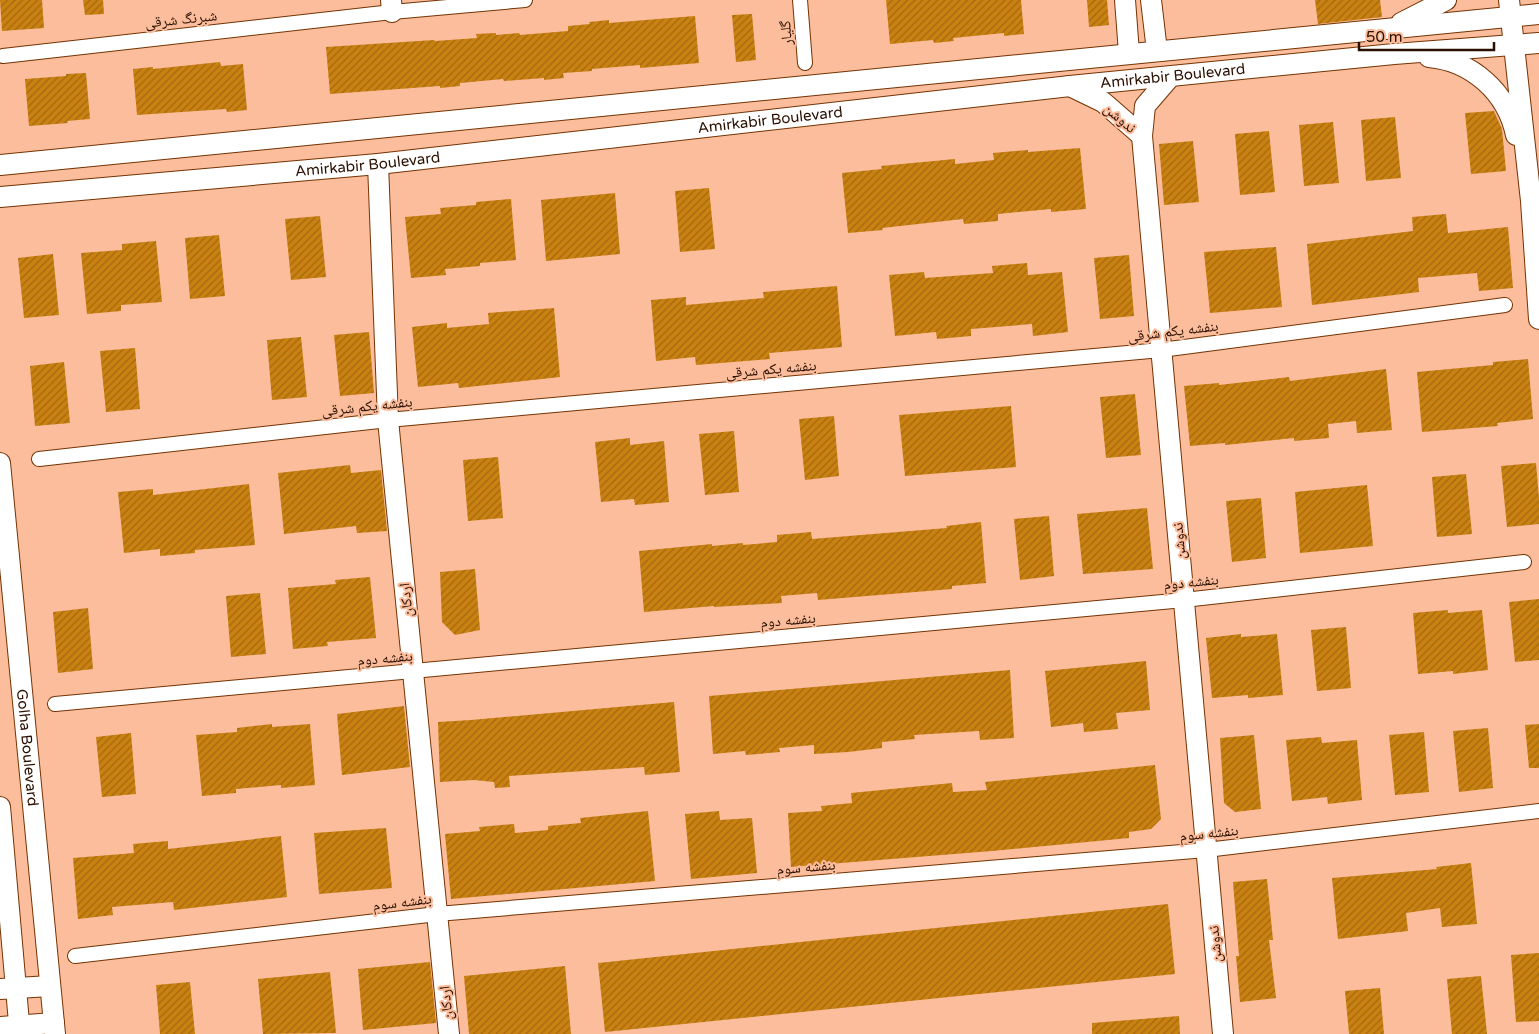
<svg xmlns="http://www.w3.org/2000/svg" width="1539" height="1034" font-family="'Varela Round','Noto Naskh Arabic',sans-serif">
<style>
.building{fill:url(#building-hatch)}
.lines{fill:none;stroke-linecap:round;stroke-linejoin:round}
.street-casing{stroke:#743303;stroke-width:16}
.secondary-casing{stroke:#743303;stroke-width:22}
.street{stroke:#fff;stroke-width:14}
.secondary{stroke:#fff;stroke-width:20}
.labels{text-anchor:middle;stroke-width:4;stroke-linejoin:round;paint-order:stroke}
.street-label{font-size:15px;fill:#2b1001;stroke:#fbbd9c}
</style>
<defs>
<pattern id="building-hatch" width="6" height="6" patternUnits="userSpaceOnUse" patternTransform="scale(1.25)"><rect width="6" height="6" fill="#c98112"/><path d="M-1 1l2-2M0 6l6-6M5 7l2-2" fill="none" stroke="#a3680e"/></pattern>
</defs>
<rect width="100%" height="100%" fill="#fbbd9c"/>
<path class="building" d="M0,0h42l2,28 -42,3z
M83,0h20l1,14 -19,1z
M886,0h135l3,34 -20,2v-3l-51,5 1,3 -20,2 -1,-3 -43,4z
M1087,0h20l2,25 -20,2z
M1315,0h65l2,17 -64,7z
M752,14l4,46 -20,2 -4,-47z
M695,16l4,47 -59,5v-3l-48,4v2l-29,2 1,5 -20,2v-2l-40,3 -1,-2 -43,4v3l-20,2v-2l-110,8 -4,-47 108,-7 1,1 42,-3 -1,-4 20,-1v2l23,-2 1,2 48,-4v-5l22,-2 -1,-2 20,-2v3z
M220,62l1,4 22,-2 4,46 -20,2 -1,-3 -89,6 -4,-46 20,-2v2z
M86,73l4,46 -23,2 1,2 -39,3 -4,-47 41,-3v-2z
M1494,111l8,18 4,42 -35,3 -6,-61z
M1395,117l6,61 -35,3 -5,-61z
M1333,122l6,61 -35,3 -5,-61z
M1269,131l6,61 -35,3 -5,-61z
M1193,141l6,61 -35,3 -5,-61z
M1080,148l6,61 -35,3v-3l-53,5v7l-34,3 -1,-5 -81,9 1,2 -35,3 -6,-60 40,-4 -1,-3 74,-7v5l39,-4 -1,-7 35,-3v2z
M709,188l6,61 -35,3 -5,-61z
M615,193l5,61 -74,7 -5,-61z
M511,199l5,61 -36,3v3l-35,3 1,6 -35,3 -6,-61 36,-3 -1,-6 36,-3v-3z
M1446,214l2,19 60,-6 5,61 -34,3 -2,-18 -59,5 1,14 -107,13 -5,-61 106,-13 -1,-14z
M320,216l6,61 -35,3 -6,-61z
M219,235l6,61 -35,3 -5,-61z
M156,241l6,61 -41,3v6l-34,3 -6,-61 41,-3v-6z
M1276,247l6,60 -72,6 -6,-61z
M53,254l6,61 -35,3 -6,-60z
M1129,255l5,61 -34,3 -6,-61z
M1027,263l1,12 34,-3 6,60 -35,4 -1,-12 -61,5v7l-34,3 -1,-7 -41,4 -6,-61 35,-3 1,6 68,-5 -1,-7z
M837,286l5,61 -73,6 1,6 -74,6 -1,-8 -39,4 -5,-61 35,-3v8l78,-7 -1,-6z
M554,308l6,69 -101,11 -1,-5 -40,4 -6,-60 35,-4v5l42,-4 -1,-11z
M369,332l5,61 -34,3 -6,-61z
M301,337l6,60 -35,3 -5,-60z
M135,348l5,61 -34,3 -6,-61z
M1528,359l5,60 -36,4 1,3 -76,6 -5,-60 76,-7v-3z
M64,362l6,61 -35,3 -5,-60z
M1386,369l6,61 -35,3 -1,-12 -28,3 1,14 -35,3v-3l-69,7v-2l-35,3 -6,-60 35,-3v2l70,-8 1,4z
M1135,394l6,61 -35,3 -6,-61z
M1011,406l5,61 -111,9 -6,-61z
M834,416l5,60 -34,4 -6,-61z
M734,431l5,61 -34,3 -6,-61z
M630,438v7l34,-4 5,61 -34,3 -1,-6 -33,3 -6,-60z
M498,457l5,61 -35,3 -5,-61z
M1536,463l3,35v26l-32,3 -6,-61z
M350,465l1,8 30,-3 6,61 -30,2 -1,-7 -72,8 -6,-61z
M1466,474l6,60 -35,3 -5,-60z
M249,484l6,61 -60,5v3l-35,3v-7l-36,4 -6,-61 35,-3v6z
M1367,485l6,61 -73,7 -5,-61z
M1261,498l5,60 -34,4 -6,-61z
M1147,508l6,61 -70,5 -6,-60z
M1049,516l5,60 -34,4 -6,-61z
M981,522l5,61 -34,3v3l-134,11 -1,-7 -36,3 1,7 -68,4v-1l-70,6 -5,-61 73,-7v2l31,-3v2l34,-3v-7l34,-3 1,7 135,-11 -1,-2z
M475,569l5,61 -25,5 -13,-13 -2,-50z
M370,577l6,61 -49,4 1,4 -35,3 -5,-61 48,-4 -1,-4z
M260,593l6,61 -35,3 -5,-61z
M1539,599v61l-24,2 -6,-60z
M88,608l5,61 -35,4 -5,-61z
M1448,610v3l34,-3 6,60 -35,4v-3l-35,3 -5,-61z
M1346,627l5,61 -34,3 -6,-61z
M1241,634v3l36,-3 6,61 -35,3v-3l-36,3 -6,-60z
M1146,661l4,49 -34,3 2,16 -34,3 -1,-9 -32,4 -6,-56z
M1010,670l4,68 -34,2 -1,-9 -65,4 1,4 -33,3v6l-34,4 -34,2v-9l-35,3 1,4 -34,3 -1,-4 -32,3 -4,-58z
M674,702l6,70 -35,3 -1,-8 -135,9 1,11 -15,1 -1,-6 -20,-2 -34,2 -2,-60 33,-2z
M404,706l6,61 -68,8 -5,-61z
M272,724v3l38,-3 5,61 -34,3v-3l-45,4v4l-34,3 -6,-61 41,-3v-4z
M1539,724v44h-10l-4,-43z
M1488,728l5,60 -34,4 -6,-61z
M1424,732l5,60 -34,3 -6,-60z
M131,733l5,61 -34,3 -6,-60z
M1254,735l7,74 -26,3 -11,-9 -4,-65z
M1321,737l1,6 35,-3 5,60 -34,4 -1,-7 -35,4 -6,-61z
M1155,765l6,54 -10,10 -22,3v6l-137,13 -201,16 -3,-54 34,-2 -1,-5 31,-3 -1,-10 101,-10 1,9 34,-2 -2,-8z
M648,811l7,70 -204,18 -6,-65 35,-3 -1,-4 35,-3 1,9 33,-3v-4l33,-3 -1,-5z
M719,811l1,9 32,-2 5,55 -66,6 -6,-65z
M386,828l6,60 -73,6 -5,-61z
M281,836l6,61 -113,13 -1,-8 -61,5 1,8 -35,4 -5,-61 61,-5 -1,-9 35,-3v8z
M1471,863l6,61 -35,3 -2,-19 -34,5 2,18 -70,8 -6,-61 105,-9 -1,-2z
M1267,879l6,61h-4l7,58 -36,4 -4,-46h3l-6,-74z
M1168,904l7,70 -570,58 -7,-69z
M1539,953v68l-23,1 -5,-67z
M430,962l6,61 -73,7 -5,-61z
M565,966l6,68h-102l-5,-58z
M330,972l6,61 -73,1 -5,-55z
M1481,976l6,58h-35l-5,-55z
M190,982l5,52h-35l-4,-49z
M1380,988l4,46h-35l-4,-43z
M1179,1016l1,18h-88v-11z"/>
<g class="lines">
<defs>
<path id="street" d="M800,0l5,63
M3,56l389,-44 133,-12
M39,459l349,-39 773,-70 344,-45
M55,704l1129,-104 340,-38
M75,956l362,-42 769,-64 333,-39"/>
<g id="secondary">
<path d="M391,0l1,12"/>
<path d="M1125,0l4,53"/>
<path d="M1151,0l6,51"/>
<path d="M1509,0l22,201 8,118"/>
<path d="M1401,23l45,-23"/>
<path d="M1429,57c43,4 78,35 87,78"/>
<path d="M1170,77l-25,29 -3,30 81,898"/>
<path d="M1070,86l33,16 39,34"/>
<path d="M378,164l10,256 61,614"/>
<path d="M0,165l1539,-151"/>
<path id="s1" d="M0,197l378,-33 692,-78 324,-32 145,-11"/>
<path id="s2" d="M0,463l55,571"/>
<path d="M0,807l20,227"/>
<path d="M0,989l50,-3"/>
<path d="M0,1027l54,-4"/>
</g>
</defs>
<use href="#street" class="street-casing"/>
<use href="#secondary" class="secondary-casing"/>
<use href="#street" class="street"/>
<use href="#secondary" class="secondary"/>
</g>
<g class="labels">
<g class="street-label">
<text transform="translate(181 19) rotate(-6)" y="5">شبرنگ شرقی</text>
<text transform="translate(786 33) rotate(-95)" y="5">گلیار</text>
<text dy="5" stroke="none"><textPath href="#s1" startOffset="1179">Amirkabir Boulevard</textPath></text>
<text transform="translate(1120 118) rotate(40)" y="5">ندوشن</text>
<text dy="5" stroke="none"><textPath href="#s1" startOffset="774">Amirkabir Boulevard</textPath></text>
<text dy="5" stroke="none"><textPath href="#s1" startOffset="369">Amirkabir Boulevard</textPath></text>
<text transform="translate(1173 331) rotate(-7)" y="5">بنفشه یکم شرقی</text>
<text transform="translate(771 369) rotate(-5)" y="5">بنفشه یکم شرقی</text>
<text transform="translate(367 406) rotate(-6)" y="5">بنفشه یکم شرقی</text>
<text transform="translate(1179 541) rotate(-95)" y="5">ندوشن</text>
<text transform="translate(1191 582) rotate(-6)" y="5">بنفشه دوم</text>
<text transform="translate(406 600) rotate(-96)" y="5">اردکان</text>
<text transform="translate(788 620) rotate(-5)" y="5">بنفشه دوم</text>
<text transform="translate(385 658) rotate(-5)" y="5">بنفشه دوم</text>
<text dy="5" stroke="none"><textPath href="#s2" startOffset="286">Golha Boulevard</textPath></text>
<text transform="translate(1209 833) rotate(-6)" y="5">بنفشه سوم</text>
<text transform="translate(806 867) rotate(-5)" y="5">بنفشه سوم</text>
<text transform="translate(402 902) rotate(-7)" y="5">بنفشه سوم</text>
<text transform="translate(1215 944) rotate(-95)" y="5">ندوشن</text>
<text transform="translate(446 1003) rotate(-96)" y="5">اردکان</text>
</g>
</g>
<path d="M1359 42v8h135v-8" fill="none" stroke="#2b1001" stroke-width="2.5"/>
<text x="1366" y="42" font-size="15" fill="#2b1001" stroke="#fbbd9c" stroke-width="4" paint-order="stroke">50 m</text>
</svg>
